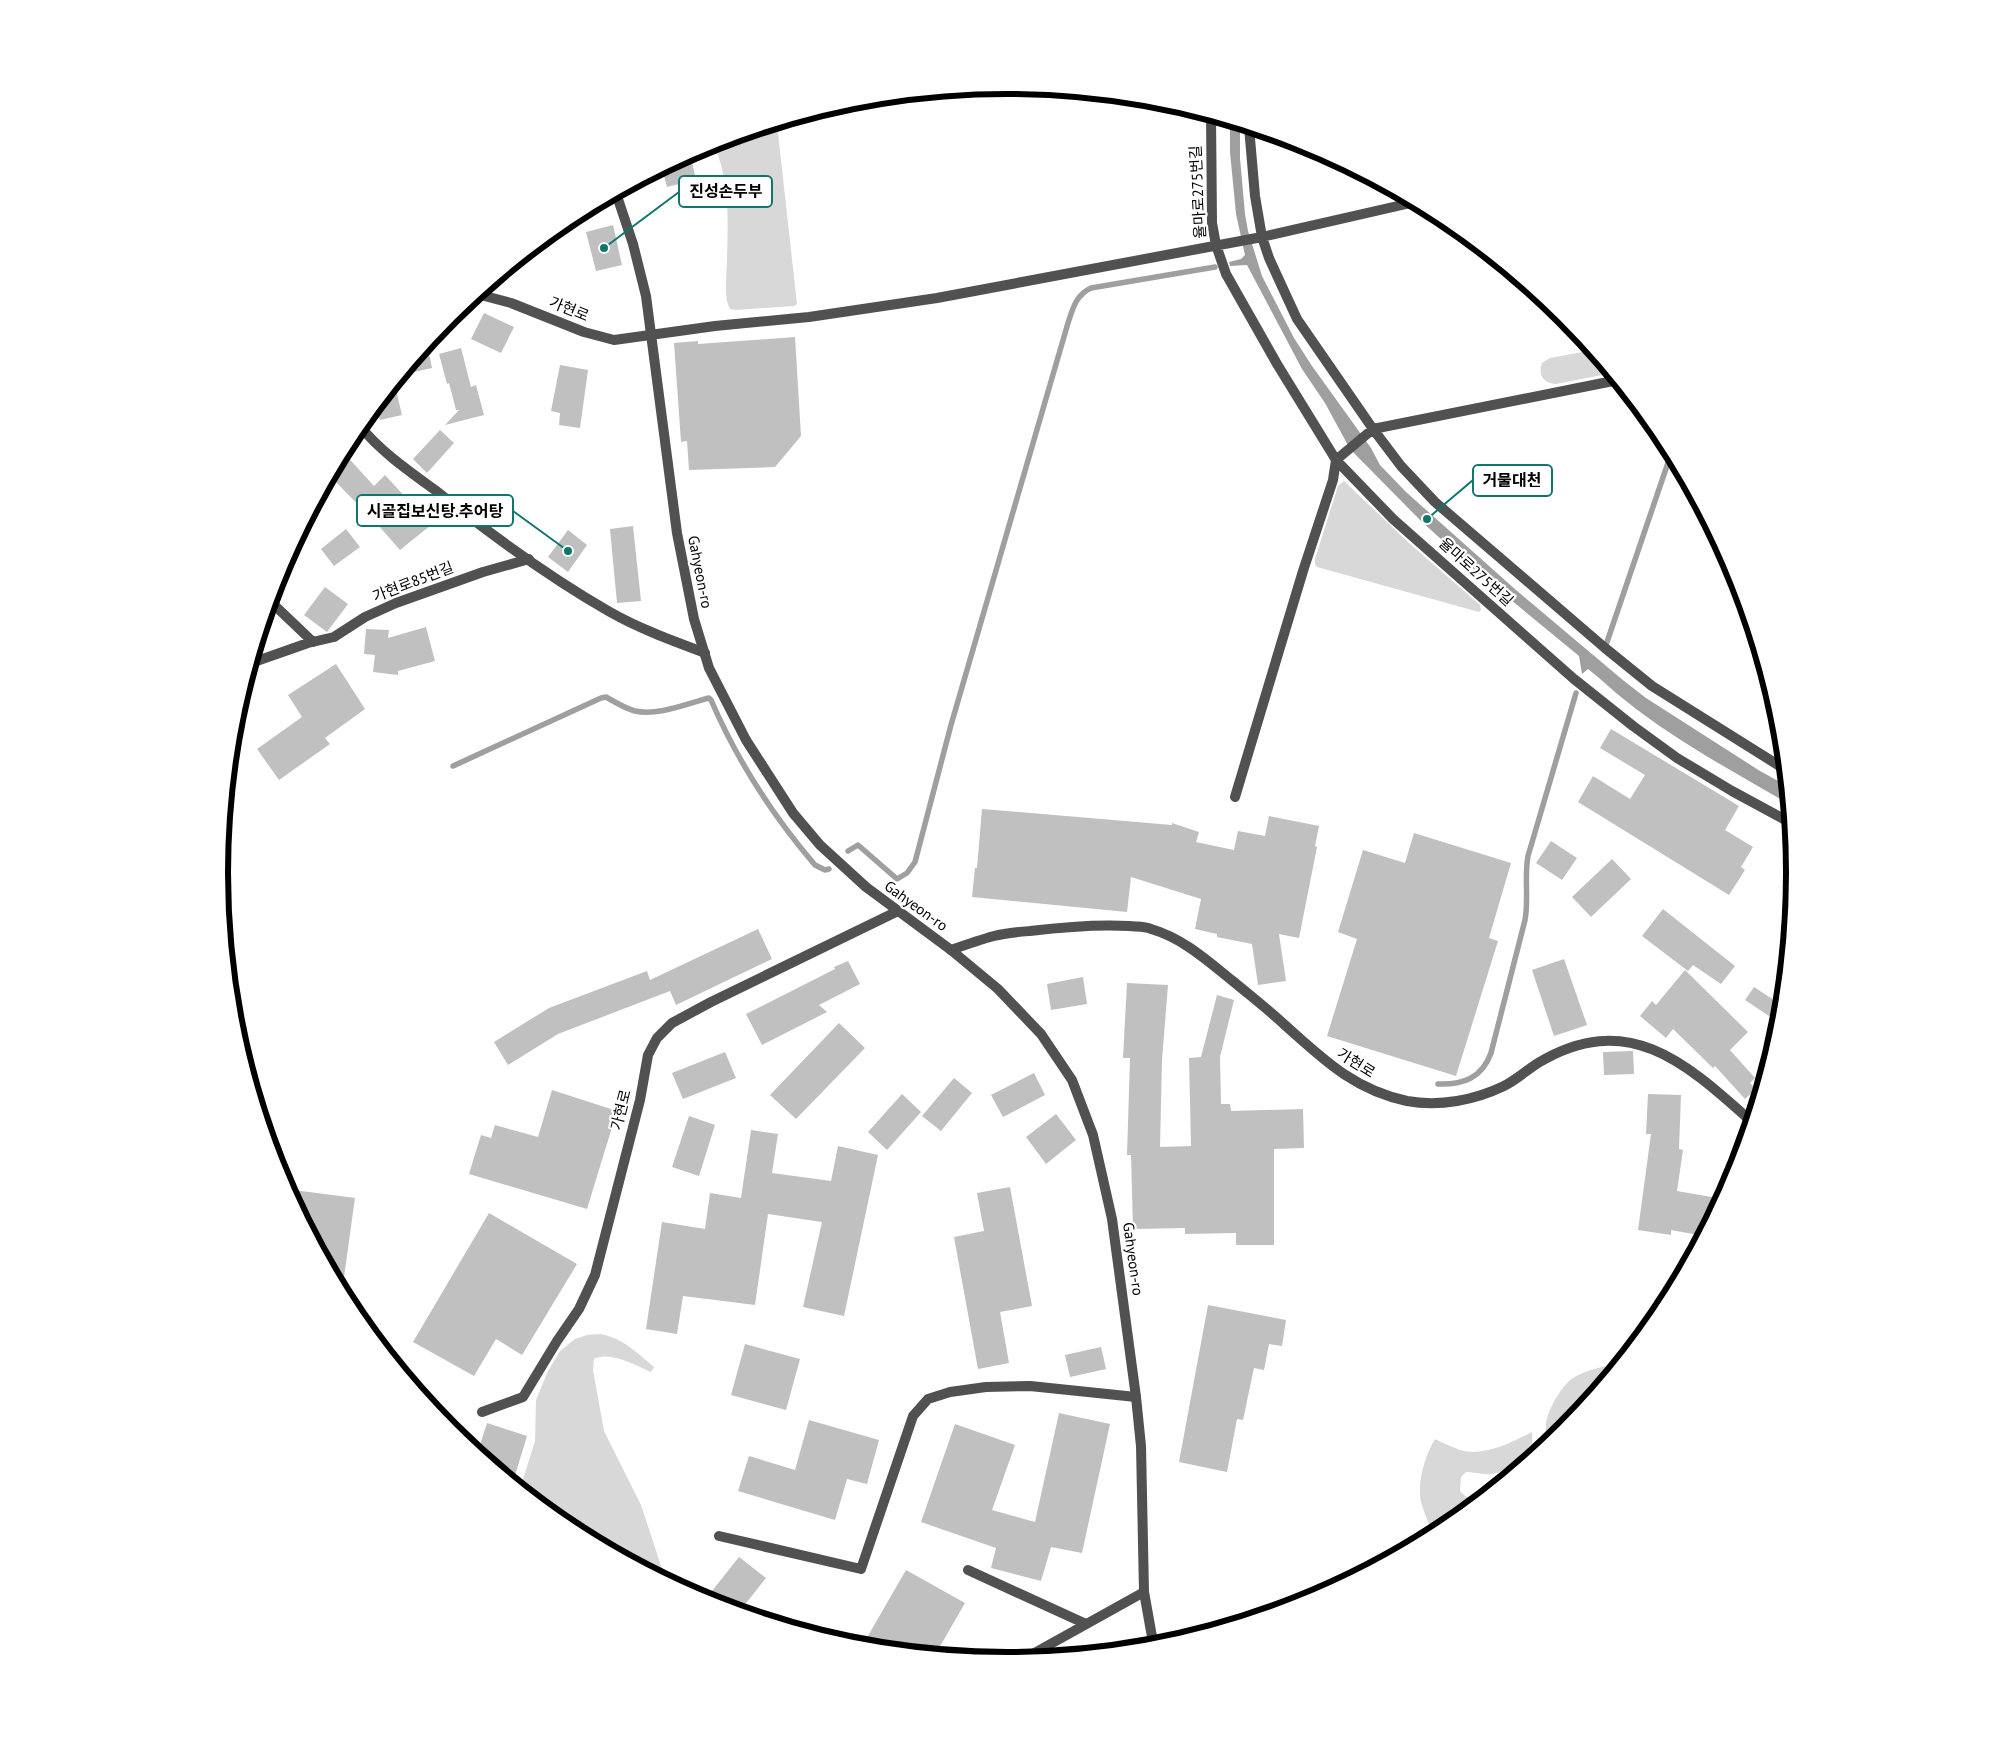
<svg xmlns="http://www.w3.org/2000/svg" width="2015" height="1747" font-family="'PT Sans','Noto Sans KR',sans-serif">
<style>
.green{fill:#d8d8d8}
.water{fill:#9f9f9f}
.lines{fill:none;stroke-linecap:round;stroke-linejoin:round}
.stream{stroke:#9f9f9f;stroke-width:5.5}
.building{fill:#c0c0c0}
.service{stroke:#515151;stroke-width:10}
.tertiary{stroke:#515151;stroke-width:10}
.labels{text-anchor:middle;stroke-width:4.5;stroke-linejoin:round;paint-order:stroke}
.street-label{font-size:15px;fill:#000;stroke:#fff}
.rim{fill:none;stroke:#000;stroke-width:6}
.leader{fill:none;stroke:#0f766e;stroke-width:2}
.callout-dot{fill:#0f766e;stroke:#fff;stroke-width:2}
.callout{fill:#fff;stroke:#0f766e;stroke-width:2}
.callout-label{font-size:16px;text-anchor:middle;font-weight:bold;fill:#000}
</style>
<rect width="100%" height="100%" fill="#fff"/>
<path class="green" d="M777,124l20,180 -3,2 -59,4 -5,-1c-7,-13 -3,-36 -3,-51 1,-39 3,-79 -14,-115z
M1593,350l19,23 -56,11c-13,-1 -18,-9 -14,-21l8,-5z
M1344,481l65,62 71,62 1,5 -2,2 -162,-45 -2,-3v-5l23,-73z
M600,1334c23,4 36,18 54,33l-3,5c-17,-7 -39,-21 -57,-13l-1,11 11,61 37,74 25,76 -97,-52 -49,-40 15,-48 1,-41 12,-29 12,-20 15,-12 12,-4z
M1611,1365h9l-55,66 -11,9c-22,-8 6,-54 19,-62 11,-7 25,-10 38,-13z
M1532,1432v11c-10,11 -25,31 -41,31 -8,1 -17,-2 -25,-2l-5,5 -1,14 5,5 12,7 -32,26 -12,7c-3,-11 -8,-20 -11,-31 -6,-19 2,-48 13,-66 8,4 17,8 25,11 24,7 51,-7 72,-18z"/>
<path class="water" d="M1230,121l10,3v34l5,56 3,17 14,45 32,62 18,28 59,82 9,17 26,27 110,98 108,91 22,17 114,73 27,15 2,18c-55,-32 -113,-63 -163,-103 -13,-10 -25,-22 -38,-32l-6,5 -3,-18 -102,-84 -57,-52 -70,-71 -25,-46 -23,-34 -55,-104 -17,1 -1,-4 12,-3 4,-4 -9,-41 -6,-62z"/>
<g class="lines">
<path class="stream" d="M1607,642l65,-191
M453,766l148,-68 5,-1c9,5 18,11 29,14 23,5 51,-7 74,-13l2,2c26,60 62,116 104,165l10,5 4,-1
M848,851l10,-6 39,34 10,-6 8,-11 36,-137 117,-402c5,-15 8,-28 23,-35l124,-21
M1438,1084c25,1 44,-6 53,-31l34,-133c4,-22 -1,-43 3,-64l48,-163"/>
</g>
<path class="building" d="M690,153l6,27 -29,7 -5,-19z
M613,225l9,40 -26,6 -10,-39z
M484,313l30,14 -13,26 -30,-14z
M795,337l6,99 -26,31 -86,3 -2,-29 -6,1 -7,-99 24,-2v3z
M427,344l5,24 -31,7z
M461,348l10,39 5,-2 8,30 -39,10 14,-15h-3l-7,-27 -2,1 -8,-30z
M560,365l28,5 -8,58 -21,-3 1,-12 -9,-2z
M396,390l6,25 -22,5 -4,-14 11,-13z
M440,430l14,13 -27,30 -14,-14z
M343,452l31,34 11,-11 46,50 -31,25 -22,-25 -48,-49z
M633,526l8,75 -24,2 -7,-74z
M346,529l14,18 -26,19 -13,-17z
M568,530l19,15 -19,27 -20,-15z
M325,587l23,17 -21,28 -23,-17z
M426,627l9,34 -37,10v4l-25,-3 2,-17 -11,-1 2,-25 23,1 -1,8z
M336,664l29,45 -40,29 5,6 -51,36 -22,-31 45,-32 -14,-22z
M1611,729l128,77 -14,24 28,17 -12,20 4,3 -16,25 -151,-93 15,-26 37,23 15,-24 -45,-27z
M982,809l190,16v-2l27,9 -3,10 38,8 4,-19 27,5 4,-20 50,10 -4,20 2,1 -18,91 -20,-4 7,47 -28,4 -6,-41 -35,-7v-3l-22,-5 6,-30 -70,-22 -4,35 -155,-15 3,-29h2z
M1414,833l97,30 -22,75 9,3 -42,135 -129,-40 30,-97 -19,-7 25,-82 42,13z
M1551,841l26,17 -15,22 -26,-17z
M1612,859l19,20 -40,38 -19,-20z
M1663,909l72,57 -14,18 -28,-19 -5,6 -46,-35z
M758,929l14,30 -96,46 -6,-14 -112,43 -50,31 -14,-23 55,-34 98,-37 3,9z
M1564,959l23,66 -33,11 -22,-66z
M848,961l12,23 -41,21 8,7 -65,33 -16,-31 89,-45 -1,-2z
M1685,970l63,62 -18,18 25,28 -5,5 6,6 -11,10 -30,-33 -2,2 -40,-39 -7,9 -26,-22 12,-15 4,4z
M1083,977l4,27 -36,6 -4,-26z
M1127,983l41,2 -6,75 -2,87 31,-1 -2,-88 12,-1 16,-62 17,5 -14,57 1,47h9l1,7 72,-2 1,39 -30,1v96h-38v-12l-51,1v-6l-52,1 -2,-74h-4l3,-97h-7z
M1754,987l29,19 -2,18 -36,-24z
M839,1023l26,25 -69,71 -26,-24z
M1633,1051l1,23 -30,1 -1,-23z
M725,1052l11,26 -53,21 -11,-26z
M1034,1073l11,22 -42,22 -12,-22z
M954,1078l18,15 -31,38 -19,-15z
M552,1090l65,21 -30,98 -118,-35 12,-39 10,3 4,-13 43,12z
M902,1094l19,18 -34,38 -19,-18z
M1648,1094l33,1 -2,54 4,1 -6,41 46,8 -19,37 -33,-6v5l-33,-5 13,-96h-5z
M1056,1114l20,26 -30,24 -20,-27z
M689,1116l26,9 -16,51 -27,-9z
M751,1130l27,4 -6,39 59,8 7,-35 40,9 -34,161 -41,-9 19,-85 -54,-8 -13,91 -72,-9 -6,38 -31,-5 16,-107 43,7 5,-36 31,5z
M1010,1187l22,119 -32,6 9,51 -31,6 -24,-132 30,-6 -7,-38z
M286,1189l69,9 -11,79 -12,-2z
M489,1213l88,51 -55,91 -26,-16 -22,37 -61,-34z
M1208,1305l78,15 -4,26 -13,-2 -5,26 -10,-2 -11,52 -6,-1 -10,53 -48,-10z
M745,1344l55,15 -14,51 -55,-15z
M1101,1347l5,22 -36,8 -5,-22z
M1059,1413l51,11 -28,129 -31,-6 -10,34 -50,-13 5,-20 -75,-26 34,-98 60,21 -23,65 43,12z
M809,1420l70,20 -12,44 -20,-5 -12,41 -97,-29 11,-35 46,14z
M487,1423l40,13 -14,46 -36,-28z
M739,1557l27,21 -27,34 -35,-11z
M906,1570l59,33 -30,52 -74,-7z"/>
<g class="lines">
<path class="service" d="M1211,115l1,108 4,22 10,29 51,90 59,96 57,59 181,160 59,47 44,32 55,33 59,32
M1249,127l6,69 7,41 7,21 28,61 76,110 28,37 34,36 170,146 47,38 134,84
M477,294l34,9 73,29 30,8 101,-14 94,-9 128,-19 325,-61 153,-35
M360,426c20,25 49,45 75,64 55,44 114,87 175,122 30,17 63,29 95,41
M270,601l43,41
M251,663l57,-20 26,-6 31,-20 31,-14 87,-31 46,-13
M1235,797l68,-226 30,-91 3,-20 37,-31 245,-49
M951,950c14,-5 28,-10 43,-14 11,-3 24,-4 36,-5 33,-4 65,-7 99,-5 7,1 15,0 22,3 32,9 58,33 83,53 18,15 36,29 52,44 39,35 69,64 121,75 33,6 68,-1 97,-15 12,-6 23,-16 34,-23 90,-54 148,0 214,59
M482,1412l41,-15 34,-56 22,-32 16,-34 45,-175 8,-45 9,-17 15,-15 39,-21 187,-91
M719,1536l142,33 52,-153 15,-17 22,-7 36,-5 44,-1 106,11
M968,1570l118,54
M1020,1661l124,-69"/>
<path class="tertiary" d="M616,193l17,51 13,52 31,237 17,86 15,49 37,72 47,73 27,32 46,42 85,63 47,39 43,45 31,46 21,55 19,84 24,178 5,49 3,146 10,56"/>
</g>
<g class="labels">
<g class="street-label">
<text transform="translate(1198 192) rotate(-93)" y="5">율마로275번길</text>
<text transform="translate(569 309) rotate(22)" y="5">가현로</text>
<text transform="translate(700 572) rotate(79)" y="5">Gahyeon-ro</text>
<text transform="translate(1476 572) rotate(42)" y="5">율마로275번길</text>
<text transform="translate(413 582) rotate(-21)" y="5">가현로85번길</text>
<text transform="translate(916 906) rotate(36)" y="5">Gahyeon-ro</text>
<text transform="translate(1356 1063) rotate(32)" y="5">가현로</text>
<text transform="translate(621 1110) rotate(-76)" y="5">가현로</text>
<text transform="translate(1133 1259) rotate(82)" y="5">Gahyeon-ro</text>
</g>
</g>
<path d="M0 0H2015V1747H0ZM228 873a779 779 0 1 1 1558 0a779 779 0 1 1-1558 0Z" fill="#fff" fill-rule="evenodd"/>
<path class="rim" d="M228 873a779 779 0 1 1 1558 0a779 779 0 1 1-1558 0Z"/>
<path class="leader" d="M604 248L679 192M1427 519L1473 480M568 551L513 511"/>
<g class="callout-dot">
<circle cx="604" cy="248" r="5"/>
<circle cx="1427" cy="519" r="5"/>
<circle cx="568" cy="551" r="5"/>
</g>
<g class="callout">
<rect x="679" y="176" width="93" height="31" rx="5"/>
<rect x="1473" y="465" width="79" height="31" rx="5"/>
<rect x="357" y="495" width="156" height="31" rx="5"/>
</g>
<g class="callout-label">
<text x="726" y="197">진성손두부</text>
<text x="1512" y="486">거물대천</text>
<text x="435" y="517">시골집보신탕.추어탕</text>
</g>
</svg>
